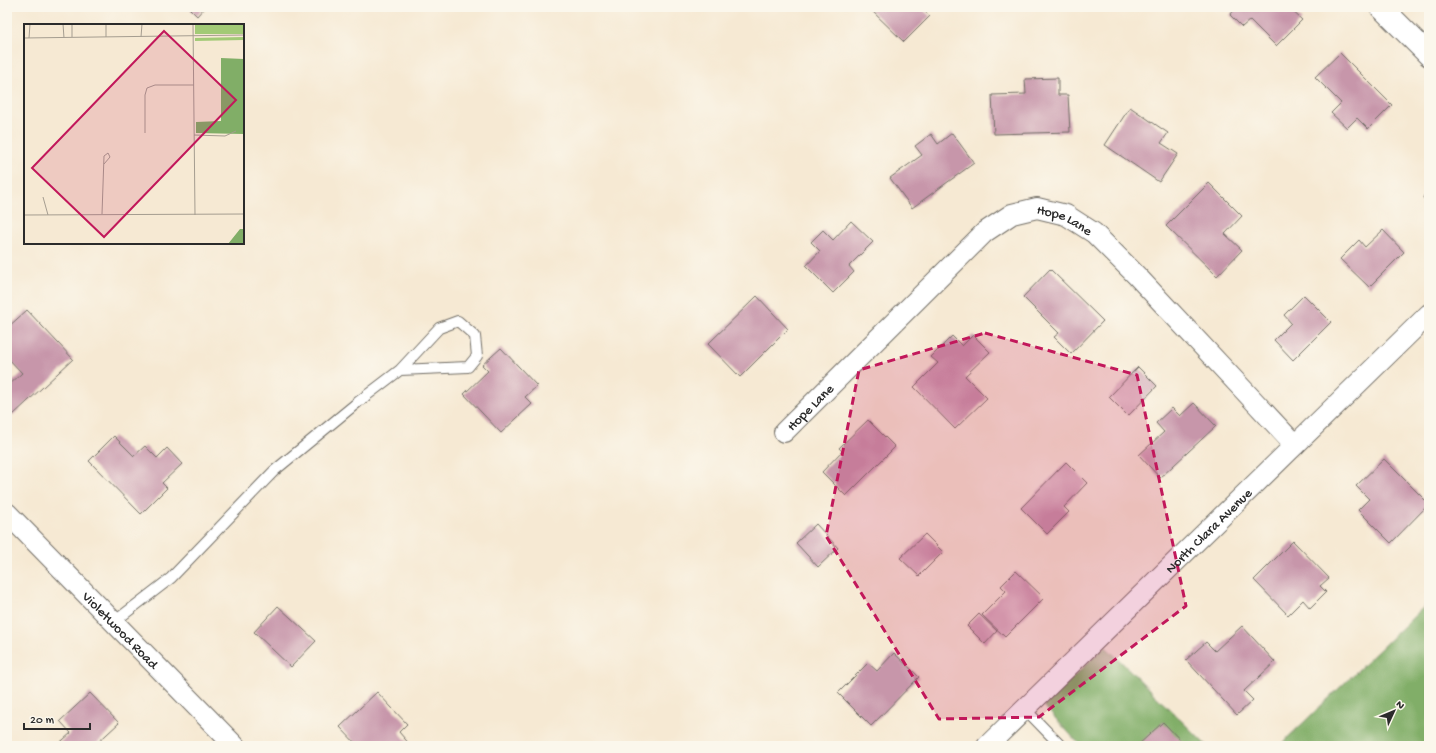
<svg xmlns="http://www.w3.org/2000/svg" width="1436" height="753" font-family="'Gochi Hand',sans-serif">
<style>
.forest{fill:#81ae67;stroke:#566c49}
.building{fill:#c796aa}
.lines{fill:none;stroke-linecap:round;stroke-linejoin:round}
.lane-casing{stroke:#726e66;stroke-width:12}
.street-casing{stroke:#726e66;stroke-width:22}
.secondary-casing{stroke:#726e66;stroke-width:24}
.lane{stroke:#fff;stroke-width:10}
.street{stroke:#fff;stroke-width:20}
.secondary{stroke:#fff;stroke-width:22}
.marked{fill:#c2185b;fill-opacity:0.2;stroke:#c2185b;stroke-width:3;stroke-dasharray:8 5;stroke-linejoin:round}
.labels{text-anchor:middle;stroke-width:3;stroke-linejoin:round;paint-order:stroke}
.street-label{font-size:14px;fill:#2b2b2b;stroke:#fbf7ec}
.inset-road{fill:none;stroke:#a59d90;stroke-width:1}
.view{fill:#c2185b;fill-opacity:0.15;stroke:#c2185b;stroke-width:2}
.inset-edge{fill:none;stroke:#2b2b2b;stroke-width:2}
</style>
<rect width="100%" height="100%" fill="#fbf7ec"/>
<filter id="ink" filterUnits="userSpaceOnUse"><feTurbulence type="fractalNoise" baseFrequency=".025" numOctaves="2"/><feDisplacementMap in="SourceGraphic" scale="8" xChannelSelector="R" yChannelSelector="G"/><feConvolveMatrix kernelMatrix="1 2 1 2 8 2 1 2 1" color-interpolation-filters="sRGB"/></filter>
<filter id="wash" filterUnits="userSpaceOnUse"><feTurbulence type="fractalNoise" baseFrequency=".012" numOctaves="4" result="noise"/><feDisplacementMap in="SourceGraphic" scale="16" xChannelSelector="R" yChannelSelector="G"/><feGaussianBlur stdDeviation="0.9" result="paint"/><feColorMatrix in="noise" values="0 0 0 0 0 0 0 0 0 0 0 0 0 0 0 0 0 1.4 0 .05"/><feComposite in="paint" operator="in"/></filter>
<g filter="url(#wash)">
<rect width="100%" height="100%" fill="#f6e9d3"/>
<path class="forest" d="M1429,602v144h-150z
M1105,646l102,100h-126l-37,-40z"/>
<g id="blocks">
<path class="building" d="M188,7h17l-8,9z
M868,7h52l10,9 -26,26z
M1237,7h51l14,13 -26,26 -26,-26 -8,7 -12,-12z
M1340,53l52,52 -24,24 -11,-11 -10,10 -16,-15 10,-10 -26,-26z
M1058,78v17h10l2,37 -76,2 -2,-39 34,-1 -1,-15z
M1130,107l38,26 -7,10 17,11 -19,28 -54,-37z
M952,133l22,30 -62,45 -22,-30 32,-23 -7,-9 16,-12 7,10z
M1209,183l33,33 -17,18 17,16 -25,26 -51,-50z
M1429,185v16l-6,-3z
M851,221l22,21 -24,24 5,6 -21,21 -27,-27 14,-15 -9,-9 12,-12 10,10z
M1383,230l21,22 -35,35 -29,-28 19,-19 6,7z
M1050,269l53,52 -32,33 -17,-17 5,-4 -36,-36z
M1304,295l27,27 -38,38 -19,-20 17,-17 -7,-8z
M757,296l31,33 -48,48 -32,-33z
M27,310l46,49 -60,56 -6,-6v-22l15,-14 -15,-16v-29z
M973,335l17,17 -25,24 22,22 -32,31 -41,-42 24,-24 -7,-6 21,-21 10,10z
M501,348l36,38 -12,11 7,7 -31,29 -37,-39 24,-23 -6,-6z
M1138,367l19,19 -29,30 -19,-19z
M1194,403l22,23 -56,52 -21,-23 25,-23 -8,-9 16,-15 8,8z
M868,420l27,27 -49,49 -24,-24 20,-21 -3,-3z
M114,436l20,20 11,-10 12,12 10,-10 15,16 -20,19 5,5 -26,26 -52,-53z
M1384,459l45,45 -38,39 -33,-33 11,-11 -13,-13z
M1066,462l21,21 -23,24 5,5 -22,22 -26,-26z
M816,524l22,24 -20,19 -22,-24z
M925,534l18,18 -24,24 -19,-18z
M1293,541l36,37 -9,8 6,6 -16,16 -7,-8 -15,15 -34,-35z
M1016,571l28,27 -39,39 -23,-22 24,-24 -5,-5z
M278,606l38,35 -25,26 -37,-35z
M979,614l18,17 -12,13 -18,-18z
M1242,626l33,36 -31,29 9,9 -16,15 -51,-55 20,-18 9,9z
M894,653l25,24 -48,49 -33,-33 30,-30 9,8z
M377,692l30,32 -8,8 12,14h-53l-18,-19z
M90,693l29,30 -25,23h-38l15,-13 -11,-12z
M1163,722l23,24h-49z"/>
</g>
</g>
<g filter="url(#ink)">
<use href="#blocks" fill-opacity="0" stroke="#726e66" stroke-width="1"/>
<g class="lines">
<defs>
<path id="lane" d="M114,622l57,-44 103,-107 84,-69 42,-32 39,-42 19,-7 17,15 2,20 -9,11 -68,3
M1025,709l36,37"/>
<g id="street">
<path id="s1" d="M784,432l201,-200 27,-18 25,-6 29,7 28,18 43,43 158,169"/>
<path id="s2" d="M7,513l228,233"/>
<path id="s3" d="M987,746l442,-432"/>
</g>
<path id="secondary" d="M1381,7l48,48"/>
</defs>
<use href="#lane" class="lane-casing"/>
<use href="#street" class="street-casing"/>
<use href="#secondary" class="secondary-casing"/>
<use href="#lane" class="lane"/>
<use href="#street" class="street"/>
<use href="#secondary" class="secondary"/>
</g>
</g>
<path class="marked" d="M985,333l152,42 49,231 -147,111 -100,2 -113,-183 33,-166z"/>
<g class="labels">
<g class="street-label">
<text dy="5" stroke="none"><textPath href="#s1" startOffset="372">Hope Lane</textPath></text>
<text dy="5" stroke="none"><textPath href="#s1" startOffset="36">Hope Lane</textPath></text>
<text dy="5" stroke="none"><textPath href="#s3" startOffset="309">North Clara Avenue</textPath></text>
<text dy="5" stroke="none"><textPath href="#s2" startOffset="163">Violetwood Road</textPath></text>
</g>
</g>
<g transform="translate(24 24)">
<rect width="220" height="220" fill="#f6e9d3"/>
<path d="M171,0h49v10h-49zM220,13v3l-49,1v-3z" fill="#a2ca76"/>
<path d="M197,34l23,1v75l-48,-1v-11l25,-1zM216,205h4v15h-16z" fill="#81ae67"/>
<path class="inset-road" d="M39,0l1,14M48,0v13M169,0l2,191M82,13v-13M117,13l1,-13M0,14l220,-3M5,14l1,-14M121,109v-38l2,-7 8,-3h39M170,111l31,1 11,-5M19,173l5,18M78,190l2,-58 4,-3 2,4 -6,7M0,191l220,-1"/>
<path class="view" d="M140,7l72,69 -132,137 -72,-69z"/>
<rect width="220" height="220" class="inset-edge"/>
</g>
<rect width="1436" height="753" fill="none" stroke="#fbf7ec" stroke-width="24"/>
<g transform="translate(1394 711) rotate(46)" stroke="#fbf7ec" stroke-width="3" paint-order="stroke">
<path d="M0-3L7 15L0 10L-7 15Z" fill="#2b2b2b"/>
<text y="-6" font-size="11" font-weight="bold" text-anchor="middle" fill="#2b2b2b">N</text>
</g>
<path d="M24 723v6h66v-6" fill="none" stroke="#2b2b2b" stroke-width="2"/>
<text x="30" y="723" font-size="12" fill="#2b2b2b" stroke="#fbf7ec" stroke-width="3" paint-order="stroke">20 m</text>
</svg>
